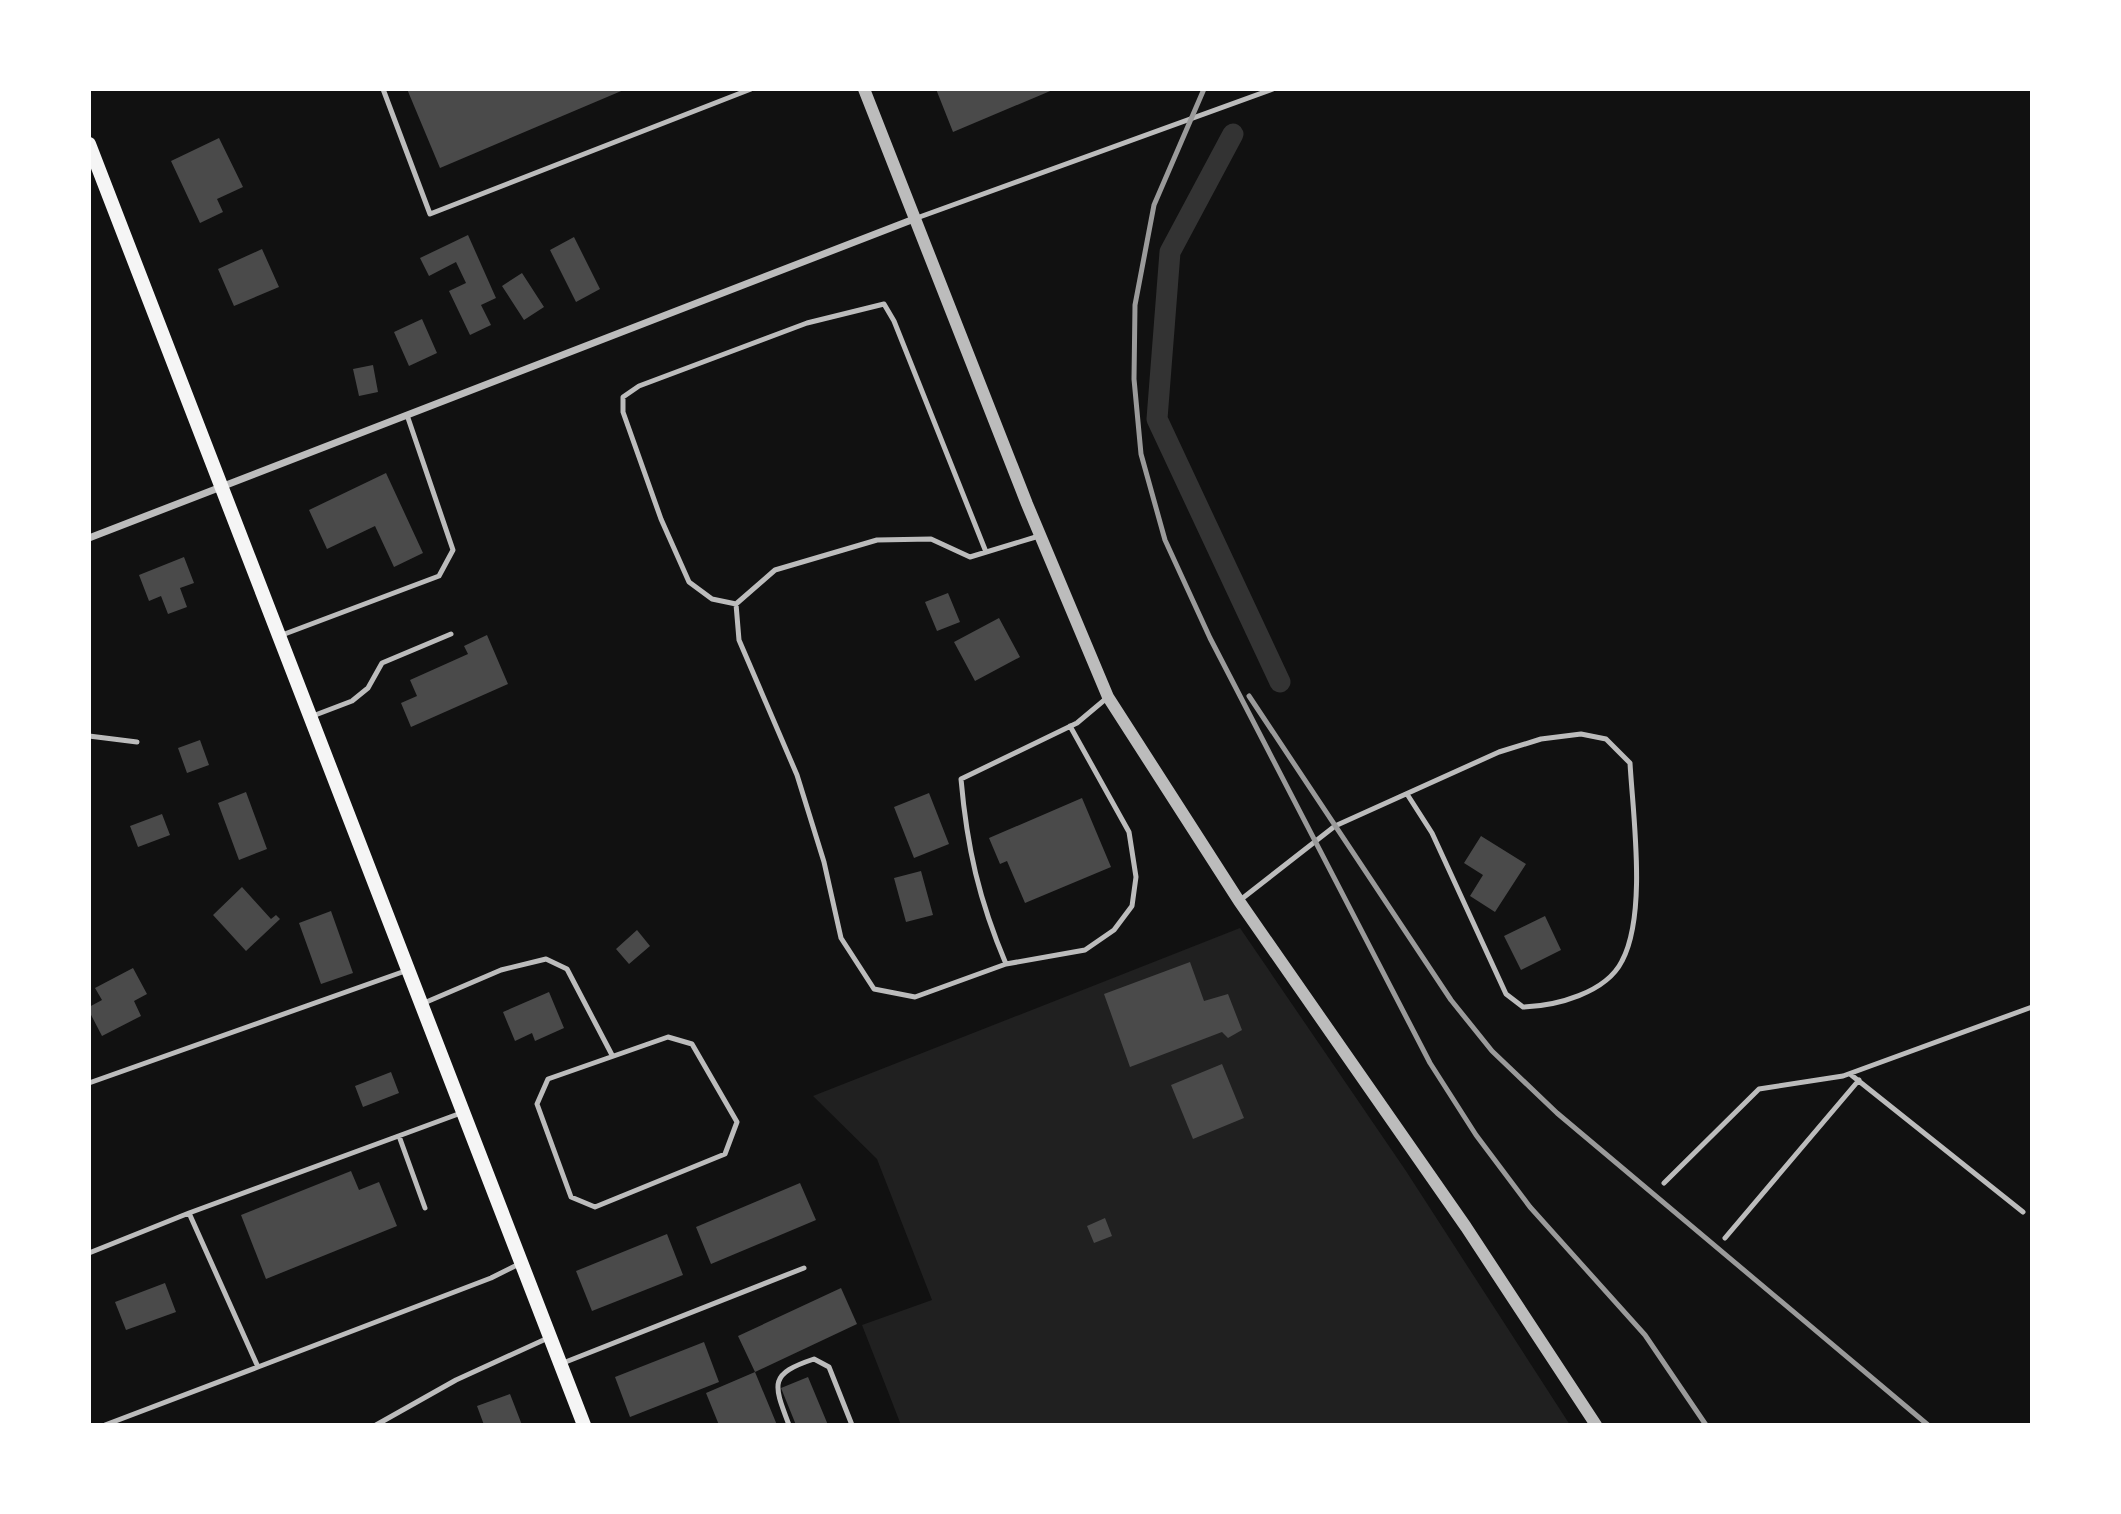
<svg xmlns="http://www.w3.org/2000/svg" width="2121" height="1514" font-family="Spectral,serif">
<style>
.green{fill:#202020}
.lines{fill:none;stroke-linecap:round;stroke-linejoin:round}
.canal{stroke:#333;stroke-width:21}
.building{fill:#4a4a4a}
.service{stroke:#bcbcbc;stroke-width:5}
.minor{stroke:#bcbcbc;stroke-width:7}
.tertiary{stroke:#bcbcbc;stroke-width:12}
.secondary{stroke:#f5f5f5;stroke-width:14}
.rail{stroke:#9a9a9a;stroke-width:5}
</style>
<rect width="100%" height="100%" fill="#111"/>
<path class="green" d="M1240,928l166,243 164,254h-669l-39,-100 70,-25 -55,-141 -64,-63z"/>
<g class="lines">
<path class="canal" d="M1233,134l-63,118 -13,167 123,263"/>
</g>
<path class="building" d="M407,89h219l-186,79z
M936,89h119l-102,43z
M219,138l24,49 -26,12 6,13 -23,11 -29,-62z
M468,235l28,63 -15,7 10,20 -21,10 -21,-44 17,-8 -10,-21 -27,14 -9,-18z
M574,237l26,52 -24,13 -26,-52z
M262,249l17,38 -45,19 -16,-37z
M522,273l22,34 -20,13 -22,-34z
M422,319l15,34 -28,13 -15,-34z
M373,365l5,27 -19,4 -6,-27z
M386,473l37,80 -29,14 -19,-41 -48,23 -18,-39z
M184,557l10,26 -14,5 7,19 -19,7 -7,-18 -12,5 -10,-26z
M948,593l12,29 -23,9 -12,-29z
M999,618l21,39 -45,24 -21,-39z
M487,635l21,49 -97,43 -10,-24 16,-7 -7,-16 58,-26 -4,-8z
M200,740l9,25 -22,8 -9,-25z
M246,792l21,57 -28,11 -21,-57z
M929,793l20,51 -35,14 -20,-51z
M1082,798l29,69 -86,36 -18,-42 -7,3 -11,-26z
M162,814l8,21 -32,12 -8,-21z
M1481,836l45,28 -31,48 -25,-16 13,-21 -19,-12z
M921,871l12,44 -27,7 -12,-44z
M242,887l29,32 5,-4 4,4 -34,32 -33,-36z
M331,911l22,62 -32,11 -22,-61z
M1545,916l16,34 -40,20 -17,-34z
M637,930l13,16 -21,18 -13,-15z
M1190,962l14,39 24,-7 14,36 -14,8 -6,-6 -92,35 -26,-73z
M133,968l14,26 -13,7 7,15 -39,20 -13,-25v-4l13,-7 -7,-12z
M549,992l15,36 -29,13 -3,-8 -17,8 -12,-29z
M1222,1064l22,54 -51,21 -22,-54z
M391,1072l8,21 -36,14 -8,-21z
M351,1171l8,19 20,-8 18,44 -131,53 -25,-64z
M800,1183l16,37 -105,44 -15,-37z
M1105,1218l7,18 -18,7 -7,-17z
M667,1234l16,41 -91,36 -16,-40z
M165,1283l11,29 -50,18 -11,-28z
M841,1288l16,36 -102,48 -17,-36z
M704,1342l15,40 -89,35 -15,-40z
M755,1372l22,53h-58l-13,-32z
M808,1377l20,48h-32l-15,-37z
M510,1394l12,31h-38l-7,-19z"/>
<g class="lines">
<path class="service" d="M383,89l47,125 321,-125
M914,219l359,-130
M736,604l-24,-5 -23,-17 -28,-63 -38,-107v-15l16,-11 168,-63 77,-19 10,17 92,231
M282,635l157,-59 14,-26 -46,-135
M310,717l42,-16 16,-13 14,-25 69,-29
M1070,726l59,106 7,45 -4,29 -18,24 -29,20 -79,14c-27,-64 -39,-116 -45,-185l116,-56 31,-26
M89,736l48,6
M1239,901l96,-75 164,-74 42,-13 40,-5 25,5 24,24c3,53 17,151 -8,198 -16,32 -66,45 -99,46l-17,-13 -74,-161 -25,-39
M1006,964l-91,33 -41,-8 -33,-51 -17,-76 -27,-87 -58,-135 -3,-36 39,-34 102,-30 54,-1 39,18 69,-21
M424,1003l77,-33 45,-11 21,10 45,86
M668,1037l24,7 45,78 -12,32 -130,53 -24,-10 -34,-93 11,-25z
M1850,1074l173,138
M89,1083l319,-113
M461,1113l-272,100 69,154 233,-89 30,-15
M399,1136l26,72
M1664,1183l95,-94 84,-13 189,-69
M1725,1238l134,-158
M89,1253l100,-40
M563,1363l241,-95
M105,1425l153,-58
M376,1425l80,-45 92,-42
M789,1425c-16,-42 -20,-51 25,-66l15,8 23,58"/>
<path class="minor" d="M89,538l825,-319"/>
<path class="tertiary" d="M864,89l163,415 81,193 131,204 227,326 130,198"/>
<path class="secondary" d="M89,144l495,1281"/>
<path class="rail" d="M1204,89l-50,116 -19,100 -1,74 7,75 24,86 45,98 220,425 46,72 54,72 115,128 61,90
M1249,696l202,304 41,51 65,62 371,312"/>
</g>
<rect width="2121" height="1514" fill="none" stroke="#ffffff" stroke-width="182"/>
</svg>
